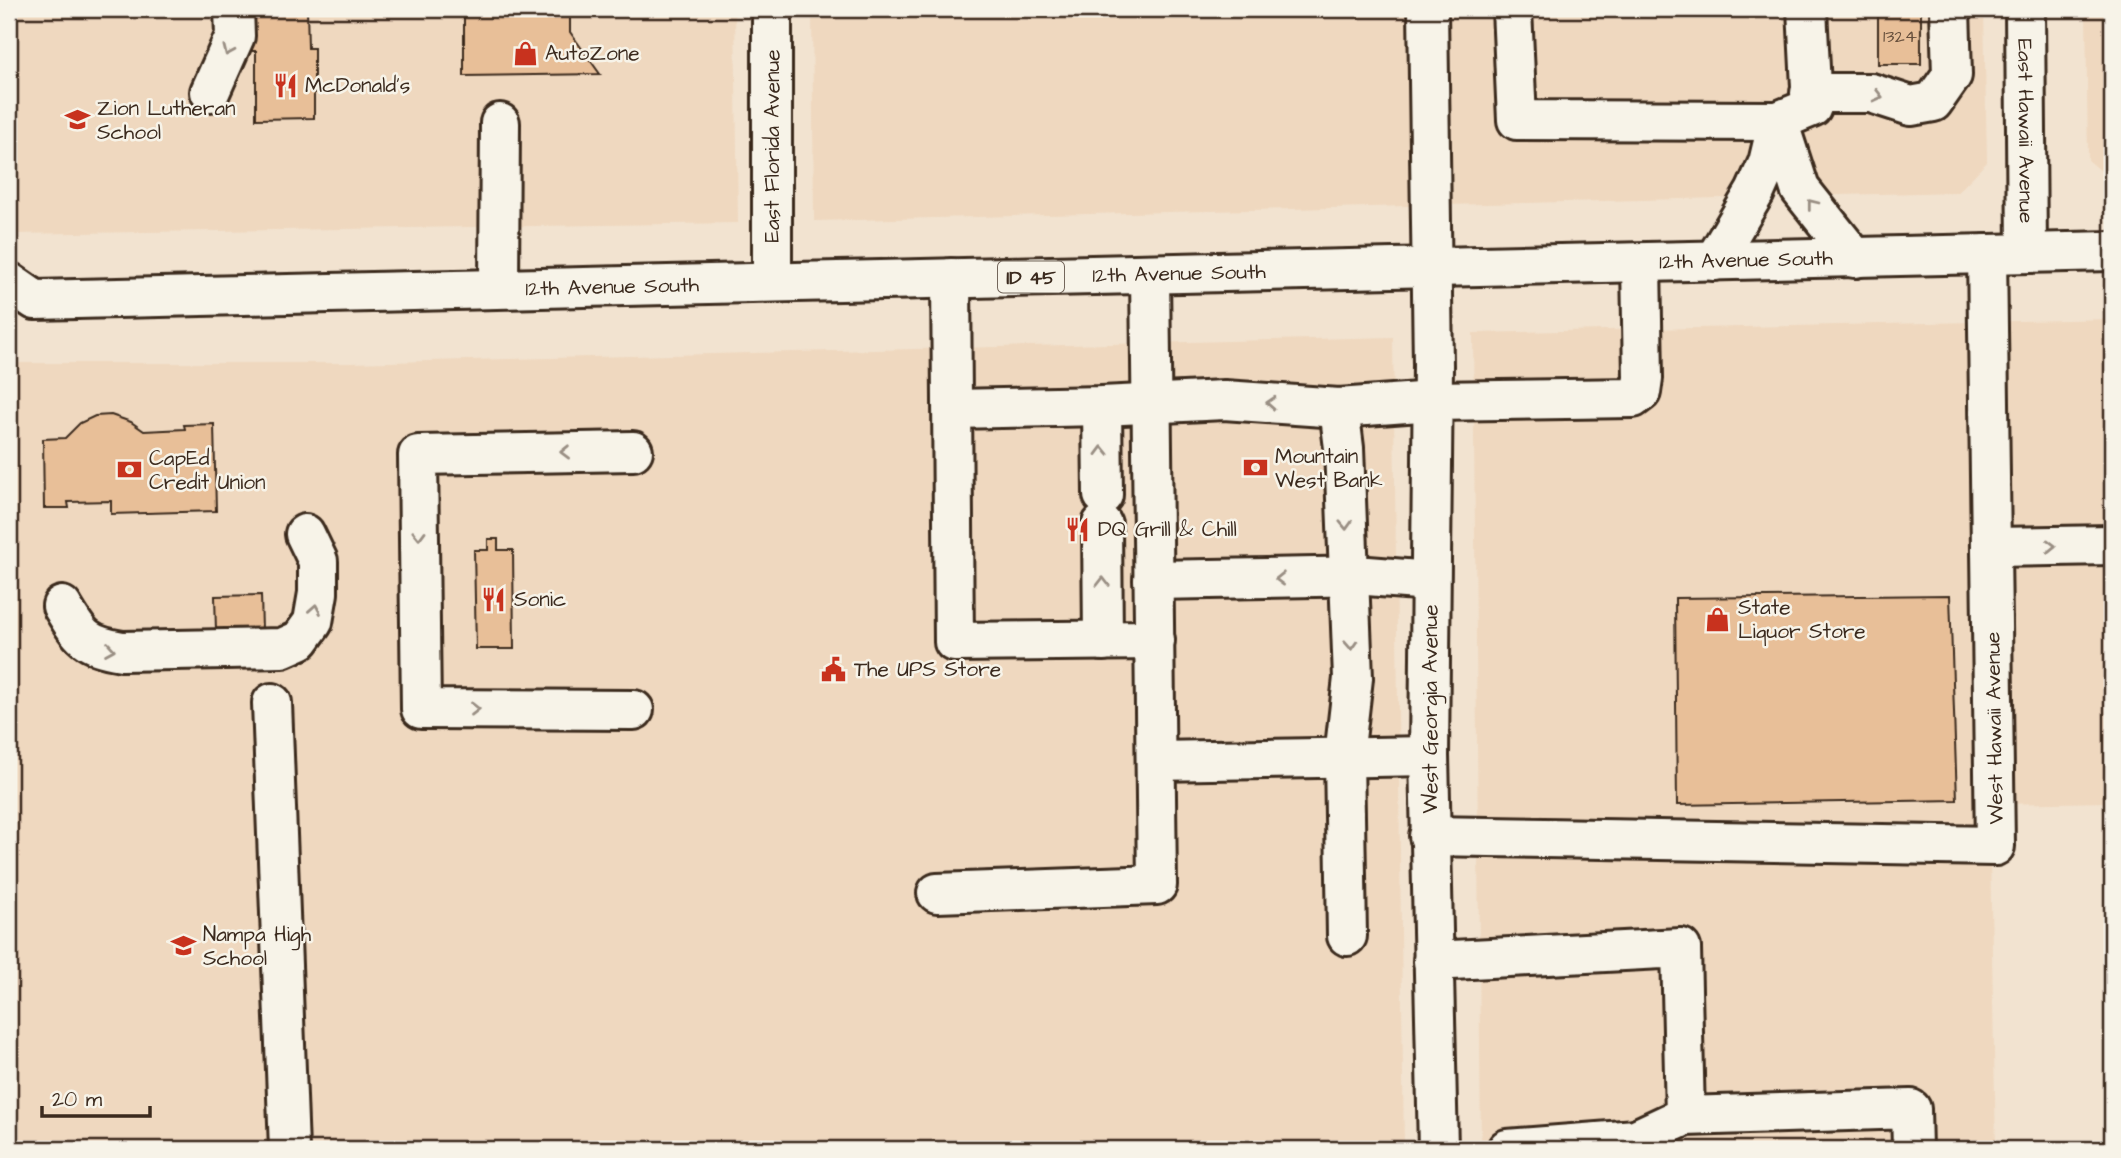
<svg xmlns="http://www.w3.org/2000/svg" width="2121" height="1158" font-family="'Architects Daughter',sans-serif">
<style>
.built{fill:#efd8bf}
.building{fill:#e8bf98;stroke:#3b2a1e;stroke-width:2}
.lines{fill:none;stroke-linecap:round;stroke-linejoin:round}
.minor-casing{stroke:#3b2a1e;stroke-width:44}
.major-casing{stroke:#3b2a1e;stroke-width:44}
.minor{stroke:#f7f3e8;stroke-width:38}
.major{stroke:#f7f3e8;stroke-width:38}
.oneway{stroke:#998e83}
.labels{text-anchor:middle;stroke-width:5;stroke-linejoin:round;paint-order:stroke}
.number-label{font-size:18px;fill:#664f3c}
.shield{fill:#f7f3e8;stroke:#73665b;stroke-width:2}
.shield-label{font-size:19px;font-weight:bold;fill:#3b2a1e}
.poi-label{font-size:21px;fill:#3b2a1e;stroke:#f7f3e8;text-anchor:start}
.street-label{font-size:21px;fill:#3b2a1e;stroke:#f7f3e8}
</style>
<rect width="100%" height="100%" fill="#f2e3d0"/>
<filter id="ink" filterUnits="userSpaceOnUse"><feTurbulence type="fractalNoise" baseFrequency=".0143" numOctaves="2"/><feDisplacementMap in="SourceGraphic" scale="14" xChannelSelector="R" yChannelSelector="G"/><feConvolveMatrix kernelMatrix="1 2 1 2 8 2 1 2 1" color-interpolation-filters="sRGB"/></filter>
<g filter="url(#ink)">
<path class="built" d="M9,9h726l3,214 -729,11z
M812,9h1172l3,153 -29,30 -1144,29z
M2086,9h26v171l-24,-20z
M2112,319v483l-123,2 7,345h-515l-8,-816z
M1393,337l11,812h-1395v-786h340z"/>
<path class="building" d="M246,9h61l1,39h6v70l-58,1v-68h-9z
M464,9h106v23l30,42 -136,2z
M1878,9h43v55h-43z
M111,415l20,7 13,9 41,-2 -1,-4 30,-1 2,87 -105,3v-13l-43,1 1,6h-25l-1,-69 22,-1 15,-15 15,-7z
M488,539h10v11h15l1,99h-38l-2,-99h14z
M261,595l2,70 -46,1 -2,-70z
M1950,595l7,205 -280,5 -2,-207z"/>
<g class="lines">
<defs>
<g id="minor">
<path d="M772,9v273"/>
<path d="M1428,9l5,356 -4,391 9,393"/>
<path d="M1512,9l5,111 261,1 34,-14 -5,-98"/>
<path id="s1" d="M2025,9l2,244"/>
<path d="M210,92l25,-56 -1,-27"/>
<path d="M1810,93h61l40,13 22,-4 19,-27 -2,-66"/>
<path d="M1714,261l41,-69 13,-29 10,-42 22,68 55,69"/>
<path d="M951,278l3,364 201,-2"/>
<path d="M499,288l1,-165"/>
<path d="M1102,406l1,89"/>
<path d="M1339,408l5,40 9,230 -9,79 3,179"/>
<path d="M953,409l149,-3 122,-6 115,8 94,-7 200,-3 8,-6 2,-14 -2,-115"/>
<path d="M633,451l-215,4 3,254 213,1"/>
<path d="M1102,524l1,117"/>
<path d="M1991,547l121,-2"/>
<path d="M1153,580l215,-4 62,5"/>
<path d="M62,606c19,32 23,39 60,45l160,-3 18,-8 13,-18 5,-29v-32l-13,-27"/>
<path d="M272,703l17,446"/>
<path d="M1156,761l273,-5"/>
<path d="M1429,836l566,10 -8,-592"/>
<path d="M937,893l220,-8 -7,-611"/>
<path d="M1433,961l248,-13 4,168"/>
<path d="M1507,1149l129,-10 49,-23 226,-7 1,40"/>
</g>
<g id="major">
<path id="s2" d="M9,282l26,18 2077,-49"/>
</g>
</defs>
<use href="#minor" class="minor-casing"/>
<use href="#major" class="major-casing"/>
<use href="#minor" class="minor"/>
<use href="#major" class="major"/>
</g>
<defs><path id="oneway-chevron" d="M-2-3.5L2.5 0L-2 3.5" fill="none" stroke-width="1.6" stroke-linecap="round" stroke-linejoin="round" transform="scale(1.75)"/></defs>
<g class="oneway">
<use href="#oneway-chevron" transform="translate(228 51) rotate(114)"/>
<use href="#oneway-chevron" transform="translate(1878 96) rotate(14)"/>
<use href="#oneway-chevron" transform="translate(1812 204) rotate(-128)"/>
<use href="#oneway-chevron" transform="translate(1271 403) rotate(-176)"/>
<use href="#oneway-chevron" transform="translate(1102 451) rotate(-91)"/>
<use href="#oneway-chevron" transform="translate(565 452) rotate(179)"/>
<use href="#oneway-chevron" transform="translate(1346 525) rotate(88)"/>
<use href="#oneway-chevron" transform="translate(419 535) rotate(89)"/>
<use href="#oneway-chevron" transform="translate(2051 546) rotate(-1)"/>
<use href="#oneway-chevron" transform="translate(1280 579) rotate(179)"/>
<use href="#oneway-chevron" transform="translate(1103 582) rotate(-90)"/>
<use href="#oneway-chevron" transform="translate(315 609) rotate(-80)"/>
<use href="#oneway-chevron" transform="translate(1351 645) rotate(87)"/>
<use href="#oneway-chevron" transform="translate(110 649) rotate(9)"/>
<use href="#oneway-chevron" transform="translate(475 709)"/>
</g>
</g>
<defs>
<symbol id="shop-bare" viewBox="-9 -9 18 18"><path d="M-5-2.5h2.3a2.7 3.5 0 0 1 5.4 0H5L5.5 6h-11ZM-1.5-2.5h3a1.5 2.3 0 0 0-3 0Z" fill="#c8321e" stroke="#f7f3e8" stroke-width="2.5" paint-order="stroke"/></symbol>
<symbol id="restaurant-bare" viewBox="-9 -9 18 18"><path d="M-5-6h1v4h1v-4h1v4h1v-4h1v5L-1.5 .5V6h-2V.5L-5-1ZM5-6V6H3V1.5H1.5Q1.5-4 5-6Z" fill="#c8321e" stroke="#f7f3e8" stroke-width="2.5" paint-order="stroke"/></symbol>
<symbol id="school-bare" viewBox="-9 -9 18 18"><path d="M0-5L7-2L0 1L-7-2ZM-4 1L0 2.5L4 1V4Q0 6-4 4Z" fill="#c8321e" stroke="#f7f3e8" stroke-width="2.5" paint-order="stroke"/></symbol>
<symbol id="bank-bare" viewBox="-9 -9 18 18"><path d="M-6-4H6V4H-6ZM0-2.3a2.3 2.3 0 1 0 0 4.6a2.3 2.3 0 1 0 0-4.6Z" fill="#c8321e" stroke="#f7f3e8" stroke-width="2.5" paint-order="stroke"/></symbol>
<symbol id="civic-bare" viewBox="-9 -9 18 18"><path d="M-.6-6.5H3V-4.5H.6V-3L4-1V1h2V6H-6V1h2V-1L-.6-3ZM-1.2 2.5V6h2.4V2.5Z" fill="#c8321e" stroke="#f7f3e8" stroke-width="2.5" paint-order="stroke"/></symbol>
</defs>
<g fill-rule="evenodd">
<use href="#shop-bare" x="508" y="36" width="35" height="35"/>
<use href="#restaurant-bare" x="268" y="68" width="35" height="35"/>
<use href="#school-bare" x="60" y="102" width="35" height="35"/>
<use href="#bank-bare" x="1238" y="450" width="35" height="35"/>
<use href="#bank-bare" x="112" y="452" width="35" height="35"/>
<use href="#restaurant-bare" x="1060" y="512" width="35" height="35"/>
<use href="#restaurant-bare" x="476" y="582" width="35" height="35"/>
<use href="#shop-bare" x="1700" y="602" width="35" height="35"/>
<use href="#civic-bare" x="816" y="652" width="35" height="35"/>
<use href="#school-bare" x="166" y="928" width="35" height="35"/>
</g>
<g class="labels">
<g class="number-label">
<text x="1900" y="42">1324</text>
</g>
<rect class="shield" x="998" y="261.5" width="66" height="31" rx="5"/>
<g class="shield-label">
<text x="1031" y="284">ID 45</text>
</g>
<g class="poi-label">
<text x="545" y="60">AutoZone</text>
<text x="305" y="92">McDonald's</text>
<text x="97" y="115">Zion Lutheran<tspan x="97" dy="24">School</tspan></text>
<text x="1275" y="463">Mountain<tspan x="1275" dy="24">West Bank</tspan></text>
<text x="149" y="465">CapEd<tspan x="149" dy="24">Credit Union</tspan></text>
<text x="1098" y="536">DQ Grill &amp; Chill</text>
<text x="514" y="606">Sonic</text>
<text x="1738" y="614">State<tspan x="1738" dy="24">Liquor Store</tspan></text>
<text x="854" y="676">The UPS Store</text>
<text x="203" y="941">Nampa High<tspan x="203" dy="24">School</tspan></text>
</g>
<g class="street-label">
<text dy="7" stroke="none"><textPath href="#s1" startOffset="122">East Hawaii Avenue</textPath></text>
<text transform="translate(772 146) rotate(-90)" y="7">East Florida Avenue</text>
<text dy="7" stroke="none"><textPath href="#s2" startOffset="1743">12th Avenue South</textPath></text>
<text dy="7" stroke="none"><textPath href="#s2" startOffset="1176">12th Avenue South</textPath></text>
<text dy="7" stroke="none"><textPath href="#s2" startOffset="609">12th Avenue South</textPath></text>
<text transform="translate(1430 709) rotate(-90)" y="7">West Georgia Avenue</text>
<text transform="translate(1994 728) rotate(-91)" y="7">West Hawaii Avenue</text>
</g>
</g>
<rect width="2121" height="1158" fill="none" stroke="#f7f3e8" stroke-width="35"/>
<rect x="18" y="18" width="2086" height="1123" fill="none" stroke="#3b2a1e" stroke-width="2.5" filter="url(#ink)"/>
<path d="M42 1106v10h108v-10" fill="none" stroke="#3b2a1e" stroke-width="3.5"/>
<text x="52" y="1106" font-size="21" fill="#3b2a1e" stroke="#f7f3e8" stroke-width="5" paint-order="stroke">20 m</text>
</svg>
